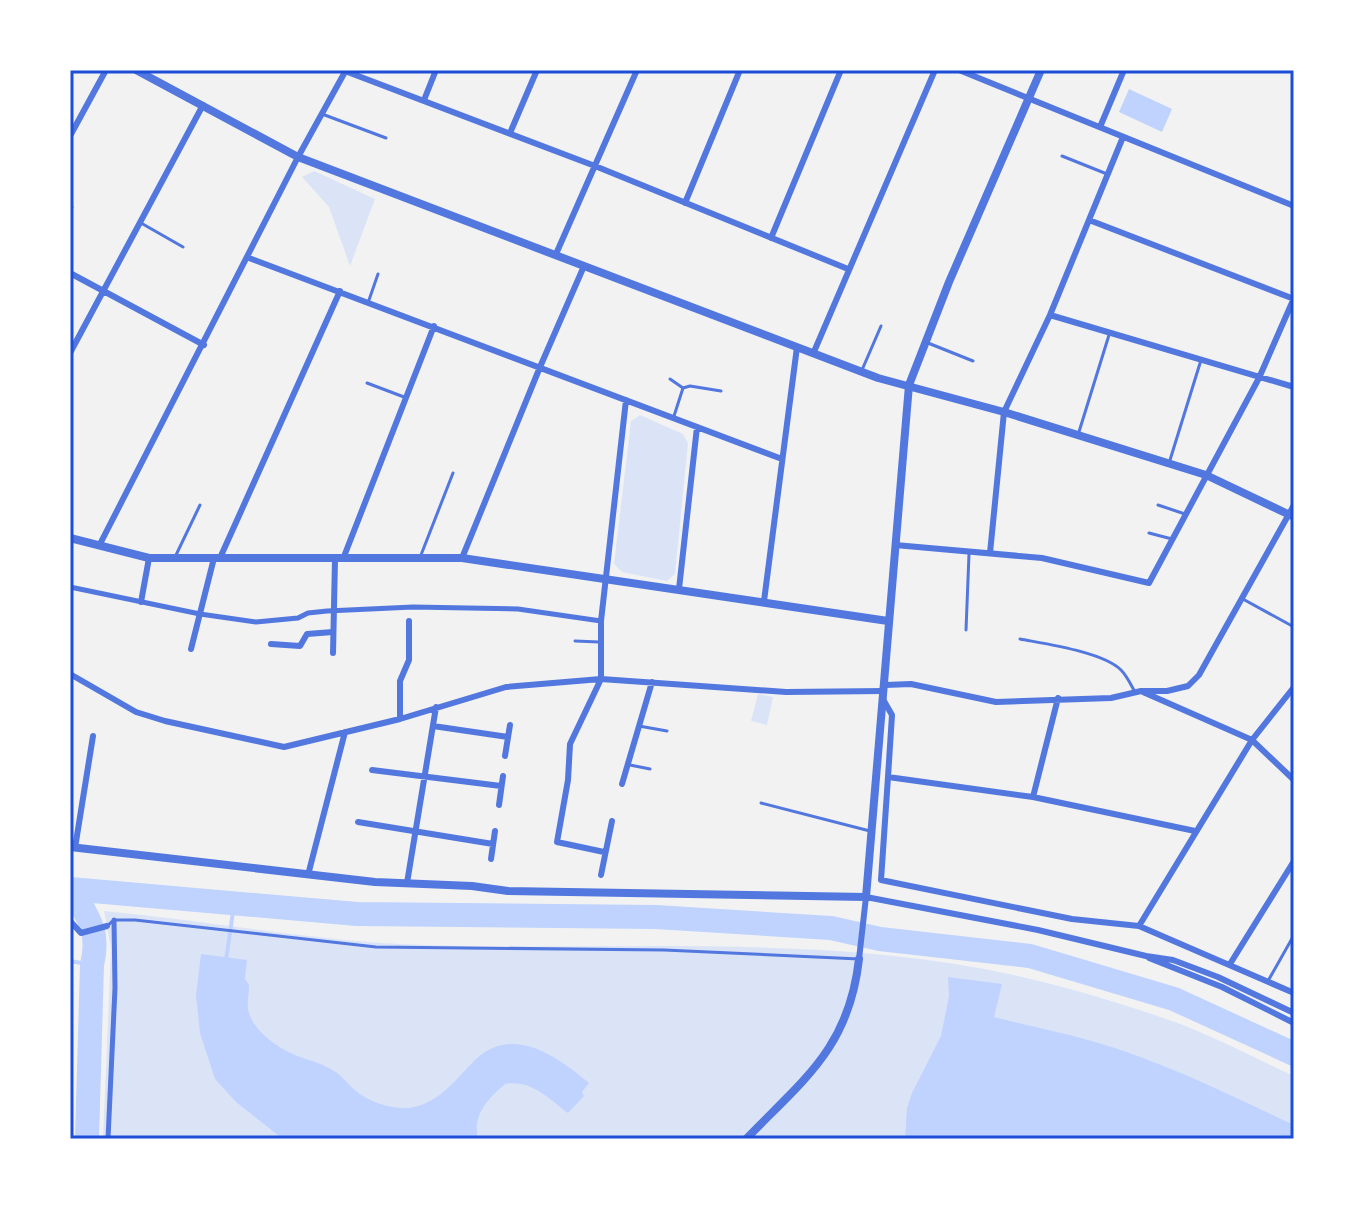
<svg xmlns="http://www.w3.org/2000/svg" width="1364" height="1209" font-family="'Noto Sans',sans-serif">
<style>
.green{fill:#dbe4f7}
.water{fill:#bfd3fe}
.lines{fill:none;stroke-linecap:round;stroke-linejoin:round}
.stream{stroke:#bfd3fe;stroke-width:4}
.river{stroke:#bfd3fe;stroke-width:24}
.service{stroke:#5277de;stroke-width:3}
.pedestrian{stroke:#5277de;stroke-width:5}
.minor{stroke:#5277de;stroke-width:6}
.tertiary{stroke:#5277de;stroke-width:8}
.neatline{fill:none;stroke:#1d4ed8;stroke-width:3}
</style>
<rect width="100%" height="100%" fill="#f2f2f2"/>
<path class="green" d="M314,171l61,28 -25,67 -21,-59 -27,-30z
M640,415l43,19 5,9 -13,131 -8,7 -45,-9 -8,-8 17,-143z
M758,694l15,3 -6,28 -16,-4z
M104,911c99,9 197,28 296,33 202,9 416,-13 614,31 57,13 114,30 169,50 38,15 74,34 111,51v63h-1191l8,-191z"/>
<path class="water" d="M1129,89l43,20 -10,23 -43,-20z
M201,954l46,6 -2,19 4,6c0,8 -2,17 -1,24 4,23 33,41 52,48 12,4 23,7 34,14 9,5 14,14 22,20 13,11 35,18 52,17 28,-3 45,-25 63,-44 39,-42 84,-9 118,19l-7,9 2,4 -16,17c-20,-15 -37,-34 -63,-29 -17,15 -33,31 -27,55h-195l-47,-37 -21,-23 -15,-46 -4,-38z
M948,977l54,7 -8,33c33,9 68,15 101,25 69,20 135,53 199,83v14h-389l2,-31 5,-15 29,-57 8,-40z"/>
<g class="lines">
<path class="stream" d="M226,960l8,-55
M70,961l22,4"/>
<path class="river" d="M70,889l287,25 299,3 175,11 49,11 150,17 144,43 120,55
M72,890c17,29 28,41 20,75l-5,174"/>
<path class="service" d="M322,114l64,24
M1062,156l45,18
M70,207h2
M141,223l42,24
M369,300l9,-26
M928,343l45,18
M862,370l19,-44
M670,379l13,9
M367,383l37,14
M674,416l9,-28 7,-2 31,5
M1078,435l31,-100
M1170,460l31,-100
M1158,505l27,9
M1149,533l23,6
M176,555l24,-50
M421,555l32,-82
M1241,598l53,29
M966,630l3,-76
M1020,639c26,5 83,13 101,31 6,6 10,15 14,22
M575,641l24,1
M639,726l28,5
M630,765l20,4
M761,803l109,28
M107,926l7,-6h21l241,27 288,3 195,9
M1268,981l26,-46"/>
<path class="pedestrian" d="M70,587l130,27 56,8 42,-4 10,-5 19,-2 86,-4 105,2 83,12
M108,1139l7,-151 -1,-68"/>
<path class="minor" d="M959,70l335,136
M345,71l250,95 253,103
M424,100l12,-30
M1100,127l24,-57
M510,133l27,-63
M70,136l36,-66
M685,203l55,-133
M1089,220l205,79
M771,238l70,-168
M556,254l81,-184
M249,258l533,201
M70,273l134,72
M1050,315l244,72
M70,353l133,-248
M813,354l122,-284
M895,545l147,13 107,25 110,-205 35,-80
M99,546l199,-389 48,-87
M990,553l14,-141 46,-97 73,-178
M220,558l120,-267
M462,558l78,-191 44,-101
M343,559l91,-233
M679,589l18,-162
M764,601l33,-254
M141,602l8,-44
M271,644l29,2 7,-12 26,-2
M191,649l23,-91
M333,653l2,-94
M70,674l66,38 29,9 119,26 116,-28 106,-32 95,-8 185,13 98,-1
M885,685l26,-1 85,18 115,-4 30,-7h26l21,-5 11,-11 95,-170
M1143,692l109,48 42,40
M884,701l8,14 -4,62 145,20 162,34
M400,719v-38l9,-21v-39
M433,726l75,11
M505,756l5,-31
M372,770l129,16
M888,777l-7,103 191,39 67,7 155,67
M622,784l30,-102
M1033,797l25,-99
M499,805l4,-29
M358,822l135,22
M75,848l18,-112
M604,852l-47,-10 11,-62 2,-36 31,-65v-58l25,-221
M491,859l4,-28
M308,875l37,-143
M601,875l11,-54
M407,883l29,-176
M70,921l11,12 26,-7
M1139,926l113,-186 42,-53
M1149,958l73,29 72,36
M859,959l7,-62 172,33 108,26 27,4 45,17 76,36
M1230,964l64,-103"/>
<path class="tertiary" d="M136,70l162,87 580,221 126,34 202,63 88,42
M70,538l79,20h313l426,63
M70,847l305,35 97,4 36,5 358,6 43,-512 40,-103 92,-212
M746,1139c58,-60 103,-91 113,-180"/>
</g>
<rect width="1364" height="1209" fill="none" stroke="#ffffff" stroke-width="144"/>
<rect x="72" y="72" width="1220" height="1065" class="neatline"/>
</svg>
